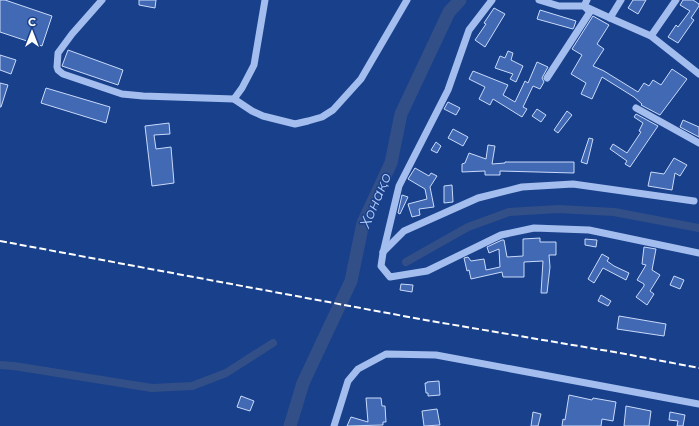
<svg xmlns="http://www.w3.org/2000/svg" width="699" height="426" viewBox="0 0 699 426" font-family="Montserrat,sans-serif">
<rect width="100%" height="100%" fill="#19408b"/>
<g fill="none" stroke-linecap="round" stroke-linejoin="round">
<g stroke="#334f87" stroke-width="8">
<path d="M406,262L468,227L509,212L558,209L614,212L699,228"/>
<path d="M0,365L14,366L152,388L192,386L226,373L273,343"/>
</g>
<path stroke="#334f87" stroke-width="13" d="M290,426L303,383L351,281L363,223L391,163L401,114L449,12L460,0"/>
</g>
<g fill="#4269b3" stroke="#c9dafa">
<path d="M0,0H5L52,16L42,46L0,32Z"/>
<path d="M139,0H156L155,8L139,5Z"/>
<path d="M633,0H646L638,14L628,8Z"/>
<path d="M683,0H693L699,4V6L691,18L694,20L678,43L668,37L676,25L678,27L690,11L680,5Z"/>
<path d="M494,8L505,14L485,47L475,40L486,24L484,23Z"/>
<path d="M540,10L576,21L574,27L573,29L537,19Z"/>
<path d="M593,16L609,25L597,44L604,49L593,66L604,71L638,92L644,83L649,86L653,80L661,85L672,69L687,79L660,115L641,105L642,104L634,97L602,77L592,99L581,94L586,83L571,74L582,55L572,49Z"/>
<path d="M68,50L123,70L118,85L62,66Z"/>
<path d="M508,51L513,53L511,60L523,66L516,82L510,79L513,74L495,68L500,56L505,58Z"/>
<path d="M0,55L16,60L11,74L0,70Z"/>
<path d="M537,62L548,67L543,76L542,78L544,82L540,89L533,86L523,107L527,109L522,117L493,99L490,105L479,99L485,87L469,79L473,71L508,85L503,95L515,102L525,81L528,83Z"/>
<path d="M0,83L8,85L1,107H0Z"/>
<path d="M46,88L110,107L106,123L41,103Z"/>
<path d="M448,102L460,108L456,115L444,109Z"/>
<path d="M537,109L546,115L541,122L532,116Z"/>
<path d="M567,111L572,115L558,133L554,130Z"/>
<path d="M636,114L658,126L630,167L625,164L627,161L610,149L613,144L627,153L641,132L639,131L643,123L634,117Z"/>
<path d="M683,120L699,127V137L680,127Z"/>
<path d="M169,123L170,134L154,135L156,149L171,147L174,183L152,186L145,126Z"/>
<path d="M453,129L468,137L463,146L448,138Z"/>
<path d="M589,138L593,139L587,164L581,162Z"/>
<path d="M436,142L441,146L437,153L431,150Z"/>
<path d="M488,145L495,146L492,164L505,163V162H574V173L500,171V175H485V171L462,172V164L465,163L469,153L486,159Z"/>
<path d="M674,158L687,165L680,176L675,173L672,190L648,186L651,172L664,174Z"/>
<path d="M415,168L429,176L431,173L437,176L430,187L434,207L419,209L420,215L412,217L408,204L427,199L425,189L408,179Z"/>
<path d="M452,185L453,202L444,203V186Z"/>
<path d="M402,195L408,197L400,214L398,213Z"/>
<path d="M540,238V242H556V255H549L550,267L547,293H541L543,261L524,262V277H503L502,272L471,279L469,270L467,271L464,258L468,257L471,261L484,259L486,270L500,267L499,249L489,253L487,247L502,240H504L507,257L523,256V239Z"/>
<path d="M585,239L597,240L596,247L585,245Z"/>
<path d="M644,247L656,249L652,270L660,275L650,291L654,294L647,305L636,297L644,286V284L637,280L646,265L642,264Z"/>
<path d="M602,254L609,258L607,261L614,266L629,273L626,280L603,268L594,283L588,279Z"/>
<path d="M674,276L684,280L680,289L670,285Z"/>
<path d="M401,284L413,285L412,292L400,290Z"/>
<path d="M601,295L611,301L608,306L598,301Z"/>
<path d="M619,316L666,324L664,336L617,329Z"/>
<path d="M439,381L440,395L428,396V393H426L425,383H427V382Z"/>
<path d="M569,395L592,400L593,398L616,402L613,421L602,419L601,426H562L563,419L565,420Z"/>
<path d="M241,396L254,401L250,411L237,407Z"/>
<path d="M366,398H381L382,406H385L386,422H383V425L347,426L351,417L368,422Z"/>
<path d="M626,406L651,411L649,426H624Z"/>
<path d="M437,409L440,425L424,426L422,411Z"/>
<path d="M533,412L541,414L538,426H531Z"/>
<path d="M670,412L685,415L683,426H677L678,421L669,420Z"/>
</g>
<g fill="none" stroke-linecap="round" stroke-linejoin="round">
<g stroke="#a3beee" stroke-width="7">
<path d="M102,0L72,34L58,53L57,67L58,70L63,74L122,94L143,96L234,99L252,111L263,116L295,124L308,121L322,117L333,110L361,79L407,0"/>
<path d="M492,0L469,30L448,90L399,186L383,253L381,266L390,277L427,271L501,235L534,228L589,230L699,253"/>
<path d="M539,0L559,6H584L587,0"/>
<path d="M621,0L610,18L651,36L699,74"/>
<path d="M586,7L610,18"/>
<path d="M651,36L676,0"/>
<path d="M547,78L590,12L584,6"/>
<path d="M234,99L242,88L254,65L265,0"/>
<path d="M636,108L699,143"/>
<path d="M383,252L404,231L478,198L522,187L573,184L694,201"/>
<path d="M334,426L348,381L358,369L386,354L436,355L699,404"/>
</g>
<path stroke="#fff" stroke-width="2" stroke-dasharray="7 3" stroke-linecap="butt" d="M0,241L425,320L620,353L699,368"/>
</g>
<g text-anchor="middle" dominant-baseline="central" stroke-width="3" stroke-linejoin="round" paint-order="stroke">
<g font-size="15" font-style="italic" fill="#afc8f5" stroke="#19408b">
<text transform="translate(375 200) rotate(-67)">Хонақо</text>
</g>
</g>
<g transform="translate(32 32)" stroke="#19408b" stroke-width="3" paint-order="stroke">
<path d="M0-3L7 15L0 10L-7 15Z" fill="#ffffff"/>
<text y="-6" font-size="11" font-weight="bold" text-anchor="middle" fill="#ffffff">С</text>
</g>
</svg>
